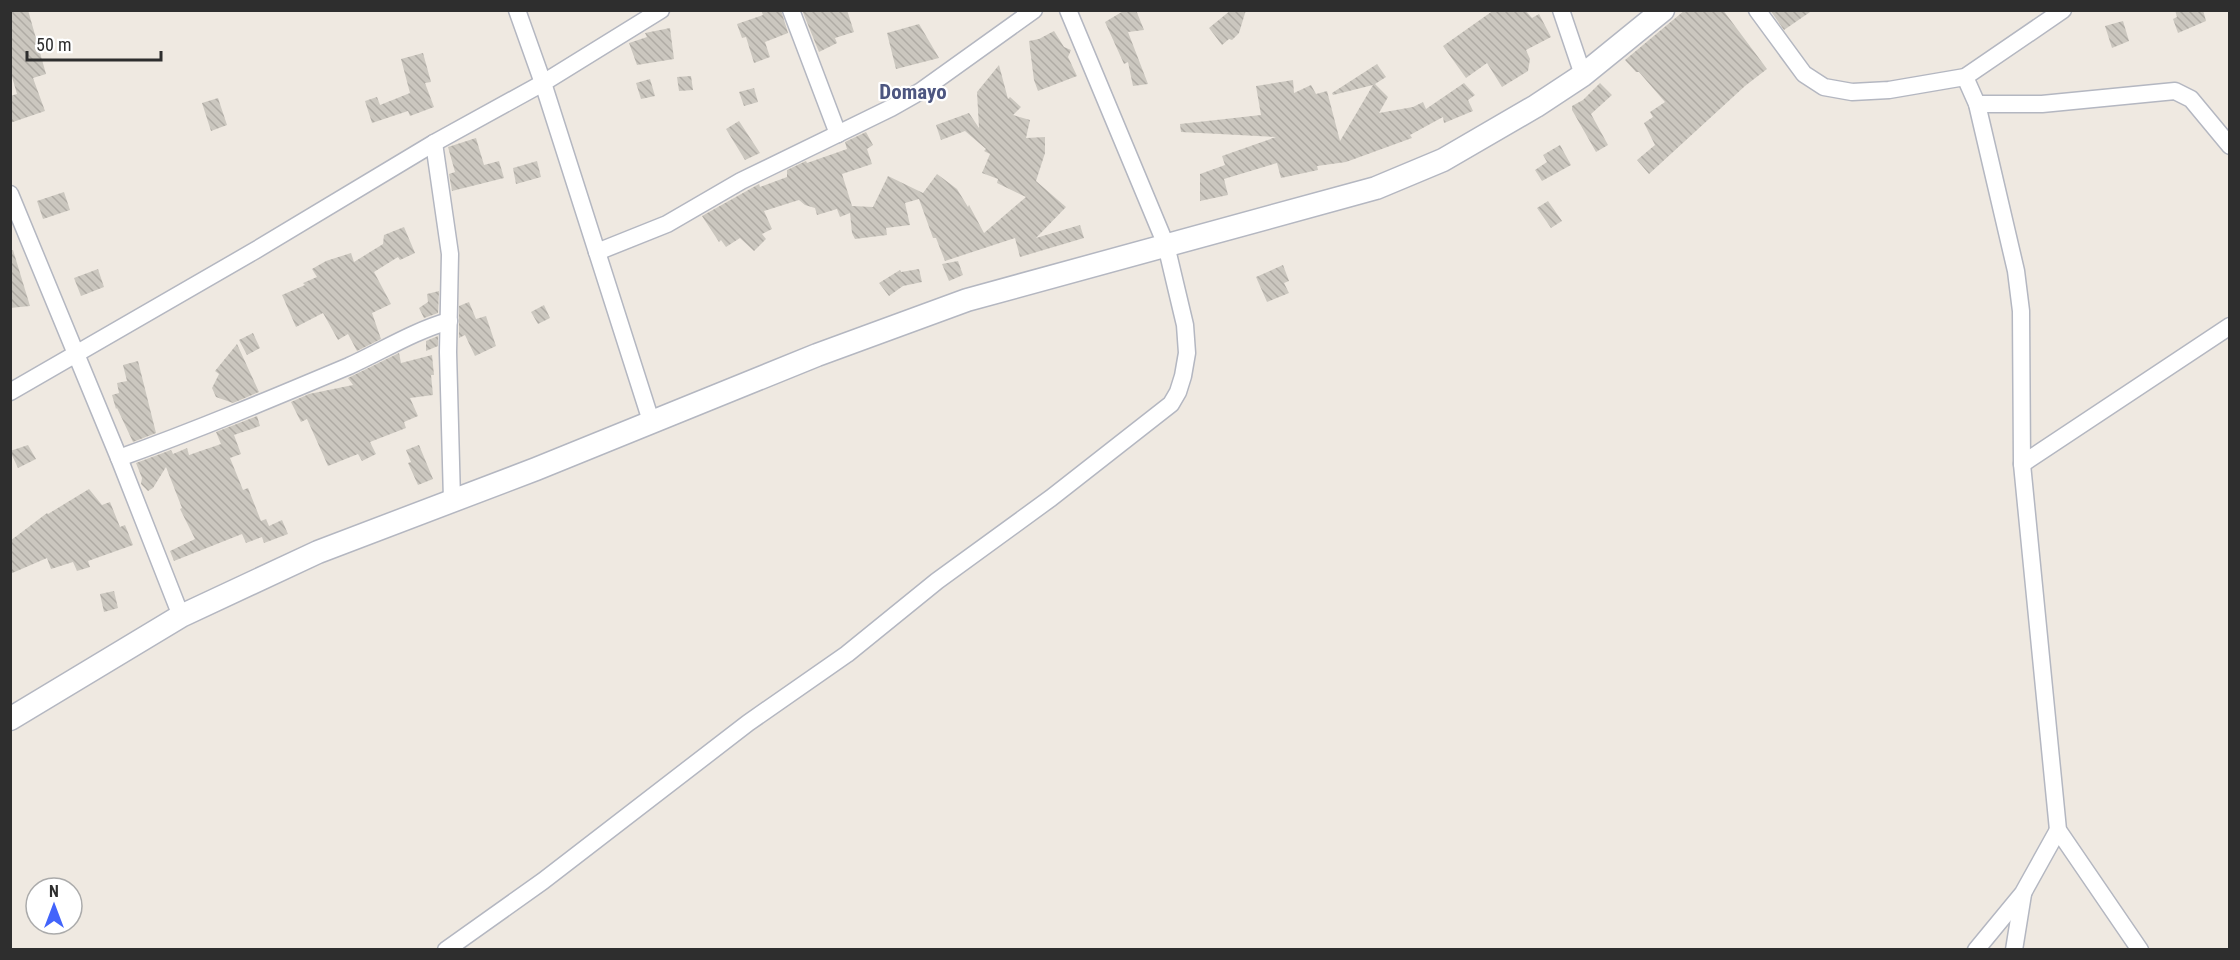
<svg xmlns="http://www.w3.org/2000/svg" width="2240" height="960" viewBox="0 0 2240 960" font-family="'Roboto Condensed',sans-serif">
<defs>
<pattern id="building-back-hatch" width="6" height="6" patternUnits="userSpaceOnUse" patternTransform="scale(1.5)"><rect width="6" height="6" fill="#cbc7bf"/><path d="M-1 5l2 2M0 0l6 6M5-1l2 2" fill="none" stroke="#afaba4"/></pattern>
</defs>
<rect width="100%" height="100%" fill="#efe9e1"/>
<g fill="url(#building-back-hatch)">
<path d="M10,10H28L46,74L33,78L45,111L10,123V96L17,94L10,70Z"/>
<path d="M761,10H781L788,33L765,42L770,57L754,63L746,37L742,38L737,24L763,15Z"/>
<path d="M802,10H847L854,32L835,38L837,43L819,52Z"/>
<path d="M1125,10H1136L1144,30L1128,32L1148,84L1133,86L1128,62L1124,64L1105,22Z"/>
<path d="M1231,10H1246L1239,33L1232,40L1229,39L1222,45L1209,28Z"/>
<path d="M1494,10H1525L1532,18L1539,14L1551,37L1526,50L1530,59L1528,71L1502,87L1487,63L1466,78L1443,46Z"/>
<path d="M1685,10H1723L1767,69L1745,86L1649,174L1637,160L1655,145L1644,123L1653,117L1650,112L1665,102L1639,72H1636L1625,60Z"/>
<path d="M1770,10H1813L1784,30Z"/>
<path d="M2175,10H2203L2206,21L2178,33L2173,19L2177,17Z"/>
<path d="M2123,21L2129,41L2112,48L2105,26Z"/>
<path d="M919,24L939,58L896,69L887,33Z"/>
<path d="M670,28L674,59L637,65L629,43L647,37L645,33Z"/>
<path d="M1054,31L1064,47L1071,50L1068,57L1077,76L1038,91L1034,80L1029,41L1039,39Z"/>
<path d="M423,53L431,82L425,83L434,107L410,116L408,111L372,123L365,101L377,97L380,105L410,93L401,59Z"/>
<path d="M1377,64L1386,77L1375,84L1388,97L1379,113L1413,107L1423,102L1426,109L1464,83L1475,95L1468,100L1473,111L1444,123L1443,117L1410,135L1412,138L1346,162L1317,166L1318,170L1281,178L1277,163L1224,179L1228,195L1200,201V174L1225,165L1222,156L1276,137L1181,132L1180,124L1261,115L1256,86L1293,80L1294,93L1311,85L1316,94L1327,91L1340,141L1373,85L1333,95L1332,93Z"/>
<path d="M999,65L1008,99L1010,97L1021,107L1013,115L1030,120L1026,138L1045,137V153L1036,181L1066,207L1036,238L1080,225L1084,238L1020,257L1015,238L945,261L936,238H933L919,199L905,203L910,225L886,228L887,235L855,239L852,233L850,213L840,217L837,209L817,215L815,208L805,205L799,200L764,211L772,229L762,234L766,239L754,251L740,238L726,247L721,240L719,242L702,216L759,184L760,187L787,177V170L806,161L807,163L847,149L845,142L866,132L873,145L867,149L872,164L842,174L852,206L873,207L888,176L923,193L937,174L957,189L968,207L969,205L984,233L1026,197L997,183L998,179L982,173L990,154L984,151L986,149L965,131L941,140L936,125L969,113L979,128L977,92Z"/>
<path d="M691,76L693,90L679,91L677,77Z"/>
<path d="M650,79L655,96L641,99L636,83Z"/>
<path d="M1600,83L1612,95L1591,114L1608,145L1596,152L1572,110V106L1583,100Z"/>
<path d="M754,88L758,102L744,106L739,92Z"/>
<path d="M218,98L227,125L211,131L202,103Z"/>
<path d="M739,121L760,153L745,160L726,129Z"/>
<path d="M476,138L484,165L499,161L504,178L452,191L449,174L455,172L448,147Z"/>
<path d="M1560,145L1571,165L1542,181L1535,170L1547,162L1543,155Z"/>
<path d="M537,161L541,177L516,184L513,168Z"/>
<path d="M64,192L70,210L43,219L37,201Z"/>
<path d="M1548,201L1562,221L1551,228L1537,208Z"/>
<path d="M404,227L415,253L400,260L398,257L374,272L391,304L372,313L381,339L357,351L348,334L338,340L323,313L296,327L282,295L305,285L303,283L317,277L312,269L326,261L351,253L354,262L383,244L384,235Z"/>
<path d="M10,250H13L30,306L10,308Z"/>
<path d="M958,261L963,275L949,281L942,264Z"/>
<path d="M1283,265L1289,281L1284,283L1289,293L1267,302L1256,277Z"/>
<path d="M98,269L104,287L81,296L74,278Z"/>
<path d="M919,269L922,282L903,286L889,296L879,283L900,270L901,272Z"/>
<path d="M439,291L438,313L424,318L419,308L428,302L427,294Z"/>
<path d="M469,302L476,319L486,316L496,346L475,356L465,335L459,338V306Z"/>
<path d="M544,305L550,318L538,324L531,312Z"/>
<path d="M253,333L260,348L247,355L239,340Z"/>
<path d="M438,336V346L426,351V341Z"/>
<path d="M237,344L259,392L233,403L216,397L212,388L219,374L215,371Z"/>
<path d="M399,353L401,363L432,355L434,375H431L433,395L410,398L418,416L404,422L406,428L370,442L376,454L362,461L358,454L328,466L307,419L301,422L291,402L309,394L353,385L348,378Z"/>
<path d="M138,361L156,433L133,442L117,408L116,409L112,395L119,393L117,383L127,381L123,365Z"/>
<path d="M257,416L260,426L234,435L241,454L230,458L243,490L248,488L261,521L266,519L269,526L282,520L288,534L264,543L262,537L246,543L242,534L174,561L170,551L195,539L180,509L182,508L166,467L153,488L148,491L141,484L142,478L136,463L171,450L173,454L187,448L189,455L221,444L216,432Z"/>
<path d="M28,445L36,459L18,468L10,451Z"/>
<path d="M419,445L433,479L418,485L408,463L411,462L406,450Z"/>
<path d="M89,489L102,505L110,502L120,527L125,525L133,545L88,561L90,567L77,571L73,562L51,569L47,558L10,574V541L47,513L48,514Z"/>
<path d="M114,591L118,608L104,612L100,594Z"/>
</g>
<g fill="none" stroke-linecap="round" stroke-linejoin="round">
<defs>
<g id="minor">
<path d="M517,10L543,83L651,421"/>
<path d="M791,10L838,134"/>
<path d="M1561,10L1583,75"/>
<path d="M1757,10L1804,74L1824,87L1852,92L1889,90L1965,77L2063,10"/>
<path d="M1965,77L1977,104L2016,271L2021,311L2022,464L2058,830L2140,950"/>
<path d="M1977,104H2042L2175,91L2191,99L2230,146"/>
<path d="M434,143L450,254L448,352L452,500"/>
<path d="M10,194L119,458L181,616"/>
<path d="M597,252L667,224L741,181L891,108L921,91L1034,10"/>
<path d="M10,392L256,250L434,143L543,83L661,10"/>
<path d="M119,458C197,430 273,398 349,366C382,351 414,331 449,321"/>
<path d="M2022,464L2230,326"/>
<path d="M446,950L543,881L748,723L847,654L937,581L1051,498L1171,404L1178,392L1183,376L1187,353L1185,325L1166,245L1068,10"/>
<path d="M1976,950L2023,893L2058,830"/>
<path d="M2014,950L2023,894"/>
</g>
<path id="secondary" d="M10,719L181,616L318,552L536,469L817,355L967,300L1376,188L1443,160L1536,106L1583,75L1663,10"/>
</defs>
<use href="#minor" stroke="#b4b7c1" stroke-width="19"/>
<use href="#secondary" stroke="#b4b7c1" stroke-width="25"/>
<use href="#minor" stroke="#fff" stroke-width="16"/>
<use href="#secondary" stroke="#fff" stroke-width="22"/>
</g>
<g text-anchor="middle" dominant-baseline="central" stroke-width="4.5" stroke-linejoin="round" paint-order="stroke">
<g font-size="21" font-weight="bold" fill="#4d5680" stroke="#fff">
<text x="913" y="92">Domayo</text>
</g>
</g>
<rect width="2240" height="960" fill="none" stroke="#2e2e2e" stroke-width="24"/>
<g transform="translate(54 906)"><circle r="28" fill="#ffffff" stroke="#ababab" stroke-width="1.5"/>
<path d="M0-4.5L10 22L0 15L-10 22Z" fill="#4264fb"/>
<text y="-9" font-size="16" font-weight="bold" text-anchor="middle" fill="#2e2e2e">N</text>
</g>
<path d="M27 51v9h134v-9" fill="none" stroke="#2e2e2e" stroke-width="3"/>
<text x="36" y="51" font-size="18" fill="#2e2e2e" stroke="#ffffff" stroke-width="4.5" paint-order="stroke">50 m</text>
</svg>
